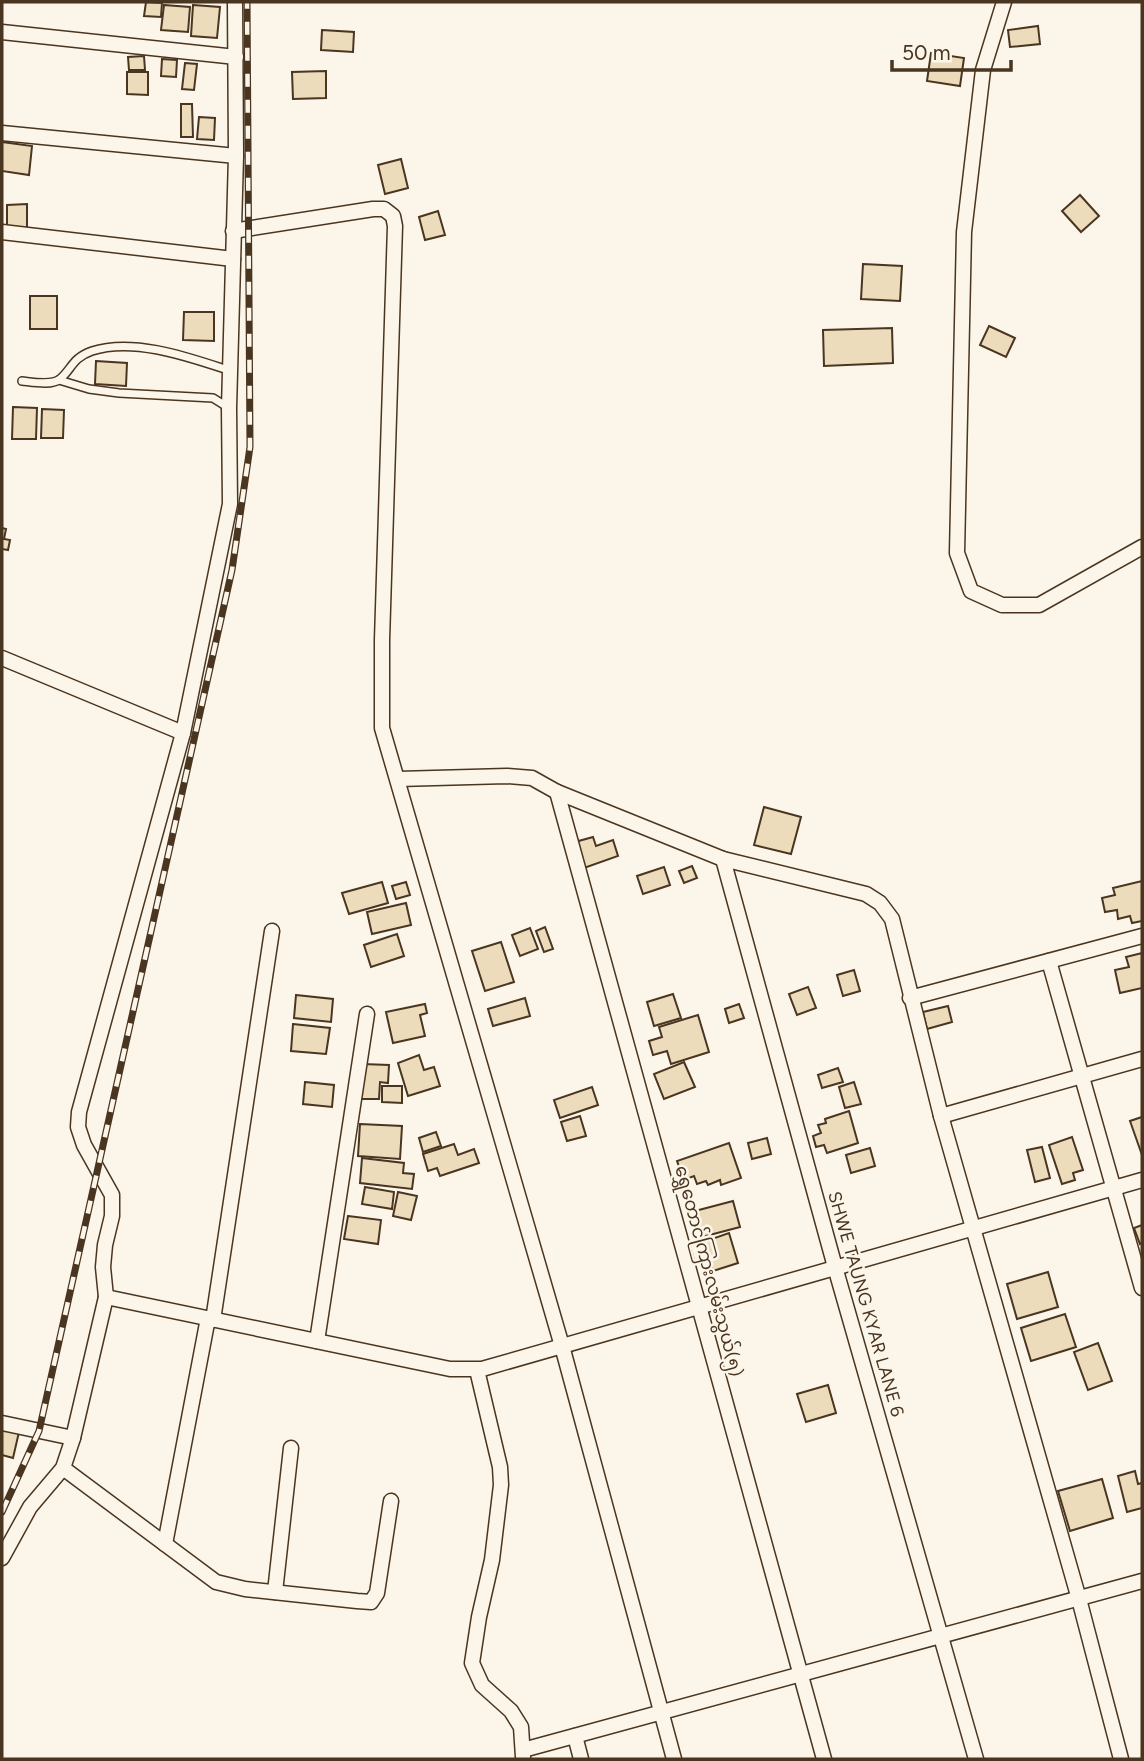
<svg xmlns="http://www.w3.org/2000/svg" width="1144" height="1761" viewBox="0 0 1144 1761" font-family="Figtree,'Noto Sans Myanmar',sans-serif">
<rect width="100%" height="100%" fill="#fbf6e9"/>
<g fill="#ecdcbc" stroke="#4a3520" stroke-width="2">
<path d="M146,2L162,3L161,17L144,16Z"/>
<path d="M164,5L190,7L188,32L161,30Z"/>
<path d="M193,5L220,7L217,38L191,36Z"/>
<path d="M1038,26L1040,44L1010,47L1008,30Z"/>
<path d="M322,30L354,32L353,52L321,50Z"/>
<path d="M931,53L964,58L960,86L927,81Z"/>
<path d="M144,56L145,70H129L128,57Z"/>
<path d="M162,59L177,60L176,77L161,76Z"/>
<path d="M185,63L197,64L194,90L182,89Z"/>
<path d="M326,71V98L293,99L292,72Z"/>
<path d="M127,72H148V95L127,94Z"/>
<path d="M181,104H192L193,137H181Z"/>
<path d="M199,117L215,118L214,140L197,139Z"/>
<path d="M2,142L32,146L29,175L2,171Z"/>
<path d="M401,159L408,188L385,194L378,165Z"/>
<path d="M1080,195L1099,216L1081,232L1062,211Z"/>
<path d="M27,204V228H7V205Z"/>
<path d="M438,211L445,235L425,240L419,217Z"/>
<path d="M863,264L902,266L900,301L861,299Z"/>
<rect x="30" y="296" width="27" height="33"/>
<path d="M184,312H214V341L183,340Z"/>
<path d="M989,326L1015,338L1006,357L980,345Z"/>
<path d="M892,328L893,363L824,366L823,330Z"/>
<path d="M96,361L127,363L126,386L95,384Z"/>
<path d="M13,407L37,408L36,439H12Z"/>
<path d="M42,409L64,410L63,438H41Z"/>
<path d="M2,528L6,529L4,539L10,540L8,550L2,549Z"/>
<path d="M764,807L801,817L791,854L754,845Z"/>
<path d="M593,837L596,846L613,840L618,856L584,868L575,842Z"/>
<path d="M692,866L697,878L684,883L679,871Z"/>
<path d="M664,867L670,885L643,894L637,876Z"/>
<path d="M1142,881V921L1132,923L1130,916L1118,919L1117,910L1105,912L1102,898L1115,895L1113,888Z"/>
<path d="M382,882L388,903L349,914L342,893Z"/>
<path d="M406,882L410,895L396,899L392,886Z"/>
<path d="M406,903L411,925L372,934L367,912Z"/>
<path d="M545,927L553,949L544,952L536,931Z"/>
<path d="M530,928L538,949L520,956L512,935Z"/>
<path d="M397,934L404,956L371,967L364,945Z"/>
<path d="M501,942L514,982L485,991L472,951Z"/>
<path d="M1142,953V988L1120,993L1115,970L1129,967L1126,957Z"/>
<path d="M854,970L860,991L843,996L837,975Z"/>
<path d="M808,987L816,1008L797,1015L789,994Z"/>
<path d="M673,994L681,1018L654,1026L647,1002Z"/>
<path d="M296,995L333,999L331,1022L294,1018Z"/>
<path d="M525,998L530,1016L493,1026L488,1009Z"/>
<path d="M425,1004L427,1013L420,1015L425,1036L393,1043L386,1012Z"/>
<path d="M739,1004L744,1018L729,1023L725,1009Z"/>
<path d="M948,1006L952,1022L927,1029L923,1012Z"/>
<path d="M698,1015L709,1052L671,1064L667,1051L653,1055L649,1041L662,1037L659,1027Z"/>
<path d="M293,1024L330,1028L326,1054L291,1051Z"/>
<path d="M419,1055L424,1070L434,1067L440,1086L408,1096L398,1063Z"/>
<path d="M684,1062L695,1087L664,1099L654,1074Z"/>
<path d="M362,1064L389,1065L388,1083L380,1082L379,1099H361Z"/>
<path d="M838,1068L843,1082L822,1088L818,1075Z"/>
<path d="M305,1082L334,1085L332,1107L303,1104Z"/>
<path d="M854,1082L861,1104L845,1108L839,1087Z"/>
<path d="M382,1086H402V1103L382,1102Z"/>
<path d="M592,1087L598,1105L560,1118L554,1100Z"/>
<path d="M849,1111L858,1143L827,1153L824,1145L816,1147L813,1136L821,1133L818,1125L826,1123L825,1119Z"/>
<path d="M580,1116L586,1136L567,1141L561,1122Z"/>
<path d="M1142,1117V1155L1130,1121Z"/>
<path d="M360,1124L402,1126L400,1159L358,1156Z"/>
<path d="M436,1132L441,1146L423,1152L419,1138Z"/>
<path d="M1072,1137L1083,1170L1073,1173L1075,1180L1062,1184L1049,1145Z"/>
<path d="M767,1138L771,1154L752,1159L748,1143Z"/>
<path d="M729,1143L741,1178L721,1185L720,1180L708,1185L706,1181L697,1184L694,1176L684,1180L677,1161Z"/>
<path d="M454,1144L458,1155L474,1149L479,1163L440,1176L437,1168L428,1171L423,1154Z"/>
<path d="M1042,1147L1050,1178L1035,1182L1027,1150Z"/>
<path d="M870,1148L875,1166L851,1173L846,1155Z"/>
<path d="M362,1158L404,1163L403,1173L414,1174L412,1189L360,1183Z"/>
<path d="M365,1187L394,1192L392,1209L362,1204Z"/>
<path d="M398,1192L417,1196L411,1220L393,1216Z"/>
<path d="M733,1201L740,1227L702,1237L695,1211Z"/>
<path d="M348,1216L381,1220L378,1244L344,1239Z"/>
<path d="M1142,1225V1243L1140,1244L1134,1228Z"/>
<path d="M729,1233L738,1263L713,1271L703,1242Z"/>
<path d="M1048,1272L1058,1307L1017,1319L1007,1284Z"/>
<path d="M1065,1314L1076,1347L1031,1361L1021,1328Z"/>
<path d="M1098,1343L1112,1381L1088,1390L1074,1352Z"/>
<path d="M828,1385L836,1413L806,1422L797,1394Z"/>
<path d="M2,1428L19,1432L13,1458L2,1455Z"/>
<path d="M1135,1471L1138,1484L1142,1483V1508L1127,1512L1118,1476Z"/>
<path d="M1102,1479L1113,1518L1070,1531L1058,1491Z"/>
</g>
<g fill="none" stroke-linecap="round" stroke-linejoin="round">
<defs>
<g id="service">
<path d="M59,380L89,389L119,393L213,398L229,408"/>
<path d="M22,381C32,382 52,386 60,379C72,369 72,358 92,351C134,337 191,358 231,371"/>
</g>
<g id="minor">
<path d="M1004,2L983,70L964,232L957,553L971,591L1002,605H1039L1142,547"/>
<path d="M2,32L236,57"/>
<path d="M2,133L236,156"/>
<path d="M233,231L373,209H384L393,216L395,226L382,640V728L562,1346L674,1759"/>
<path d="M2,232L233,259"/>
<path d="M2,658L183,733"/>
<path d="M398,779L507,776L532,778L557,792L723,859L866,894L880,903L892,919L941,1116L1079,1599L1121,1759"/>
<path d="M557,792L824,1759"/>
<path d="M723,859L835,1267L976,1759"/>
<path d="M1049,961L1142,1288"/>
<path d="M910,998L1142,936"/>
<path d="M941,1116L1142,1059"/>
<path d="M106,1297L450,1369H482L1142,1180"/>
<path d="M213,1320L272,931"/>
<path d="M317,1341L367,1014"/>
<path d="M477,1370L500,1467L501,1485L492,1560L479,1617L472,1663L482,1685L511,1711L521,1727L523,1757"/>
<path d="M2,1423L73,1438"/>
<path d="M63,1468L216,1582L245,1589L357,1601L371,1602L377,1593L391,1501"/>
<path d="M165,1544L208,1318"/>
<path d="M2,1558L30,1507L63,1468L73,1438L106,1297L103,1267L105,1245L112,1216V1195L84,1145L78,1127L79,1112L183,733L230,504L229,408L236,156L235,2"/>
<path d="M275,1592L291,1448"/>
<path d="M575,1736L581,1759"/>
<path d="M523,1750L1142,1581"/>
</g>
</defs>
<use href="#service" stroke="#4a3520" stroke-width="10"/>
<use href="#minor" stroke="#4a3520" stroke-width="17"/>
<use href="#service" stroke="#fbf6e9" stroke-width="7"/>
<use href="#minor" stroke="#fbf6e9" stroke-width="14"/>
<defs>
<path id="rail" d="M2,1512L39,1431L232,570L250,447L247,2"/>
</defs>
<use href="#rail" stroke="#4a3520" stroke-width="7"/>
<use href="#rail" stroke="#fbf6e9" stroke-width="4.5" stroke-dasharray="13" stroke-linecap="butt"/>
</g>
<g text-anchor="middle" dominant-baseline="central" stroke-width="5" stroke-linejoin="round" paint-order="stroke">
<g font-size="18" fill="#4a3520" stroke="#fbf6e9">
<text transform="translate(709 1271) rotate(75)">ရွှေတောင်ကြားလမ်းသွယ်(၅)</text>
<text transform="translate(866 1304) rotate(74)">SHWE TAUNG KYAR LANE 6</text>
</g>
</g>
<rect width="1144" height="1761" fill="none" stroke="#4a3520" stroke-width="7"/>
<path d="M892 60v10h119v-10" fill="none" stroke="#4a3520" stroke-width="3.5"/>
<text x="902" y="60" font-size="21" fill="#4a3520" stroke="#fbf6e9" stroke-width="5" paint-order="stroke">50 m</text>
</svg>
